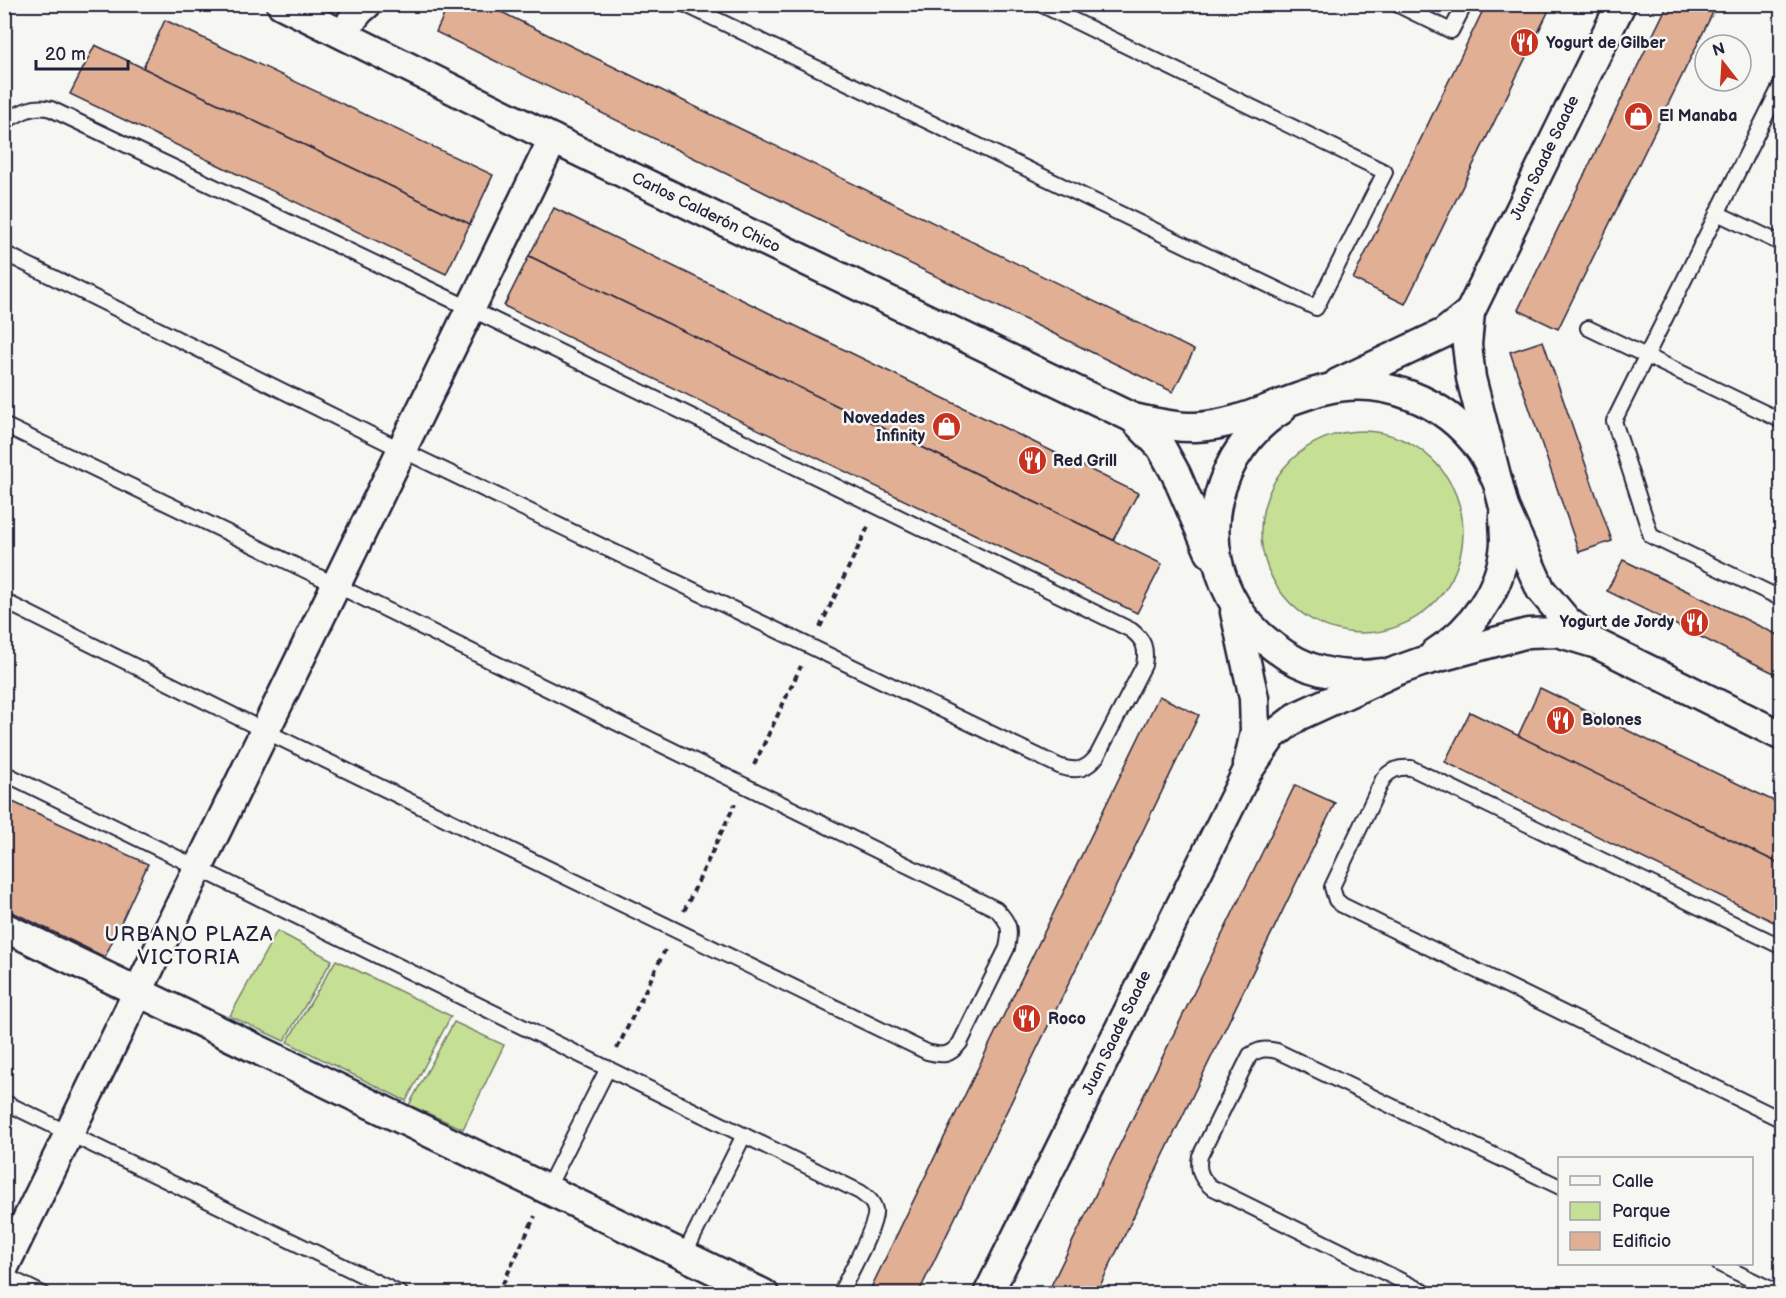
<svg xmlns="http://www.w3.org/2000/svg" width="1786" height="1298" viewBox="0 0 1786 1298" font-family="'Balsamiq Sans',sans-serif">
<rect width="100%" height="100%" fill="#f6f6f2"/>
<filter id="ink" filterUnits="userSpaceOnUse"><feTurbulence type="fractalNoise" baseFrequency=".0167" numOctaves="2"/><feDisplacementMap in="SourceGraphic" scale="12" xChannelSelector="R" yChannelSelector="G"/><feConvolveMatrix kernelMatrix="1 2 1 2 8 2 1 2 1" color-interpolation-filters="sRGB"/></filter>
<g filter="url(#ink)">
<g fill="#c5df95" stroke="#748068" stroke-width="1.5">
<circle cx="1362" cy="532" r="101"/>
<path d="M277,931L332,960L284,1041L230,1016Z"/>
<path d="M336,960L451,1016L406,1101L287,1042Z"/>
<path d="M454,1022L504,1045L463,1129L409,1105Z"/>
</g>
<g fill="#e1af94" stroke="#22223b" stroke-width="1.5">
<path d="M449,4H485L1194,350L1173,392L436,32Z"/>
<path d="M1486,4H1552L1405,304L1353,279Z"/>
<path d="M1668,4H1717L1558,329L1518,310Z"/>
<path d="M165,20L493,175L470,224L143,68Z"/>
<path d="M95,45L470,224L446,274L70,94Z"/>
<path d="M554,208L1138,493L1113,540L529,256Z"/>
<path d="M529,256L1162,564L1137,613L504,306Z"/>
<path d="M1543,341L1612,541L1579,552L1510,352Z"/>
<path d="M1623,560L1782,637V677L1607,591Z"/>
<path d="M1540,688L1782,805V865L1518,736Z"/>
<path d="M1159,696L1199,715L918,1294H868Z"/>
<path d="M1470,712L1782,865V926L1445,762Z"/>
<path d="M1295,785L1335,803L1096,1294H1047Z"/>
<path d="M4,798L148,864L105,957L4,908Z"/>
</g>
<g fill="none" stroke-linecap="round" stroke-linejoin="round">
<defs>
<g id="service">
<path d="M684,4L1316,308L1385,172L1040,4"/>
<path d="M1396,4L1451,31L1465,4"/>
<path d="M1782,83L1614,421L1651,536L1782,599"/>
<path d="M4,122C20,113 33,104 51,109L471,309L1131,630C1144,640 1147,648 1144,665L1097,756C1087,769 1078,772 1061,767L402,450L4,253"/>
<path d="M1717,213L1782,244"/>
<path d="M1588,328L1782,421"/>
<path d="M4,425L336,585L996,909C1010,923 1011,929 1007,948L960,1043C950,1056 943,1056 927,1052L265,731L4,601"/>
<path d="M4,773L860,1192C867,1197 873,1201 875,1210C878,1224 847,1278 840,1294"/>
<path d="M1782,947L1411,768C1399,767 1391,769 1383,779L1332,887L1336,900L1342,905L1782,1120"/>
<path d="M4,1102L401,1294"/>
<path d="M547,1189L608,1068"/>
<path d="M684,1255L744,1135"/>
<path d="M1719,1264L1781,1294"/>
<path d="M4,1275L43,1294"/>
<path d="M1428,1294L1211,1187C1201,1179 1197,1170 1200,1156L1250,1055C1260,1049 1266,1048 1277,1051L1560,1187"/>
</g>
<g id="minor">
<path d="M281,4L553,139L1133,418C1153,422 1175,428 1196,427C1240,425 1281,401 1323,390C1382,375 1445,400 1480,449C1487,458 1492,471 1497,481"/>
<path d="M345,35C351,21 355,13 367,4"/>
<path d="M1338,383L1444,333L1470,312"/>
<path d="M1281,410C1261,422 1246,439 1234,459C1197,525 1214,602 1274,647C1287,657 1305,667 1322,671C1342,676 1362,676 1382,673"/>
<path d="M1133,418L1161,447L1176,474L1210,553"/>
<path d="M1235,612L1254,698L1255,732L1248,764"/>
<path d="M1588,637L1567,621L1541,590L1504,507L1471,378L1467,345L1470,312L1621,4"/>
<path d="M1435,653C1472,630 1502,589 1505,543C1505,534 1504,524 1504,515"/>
<path d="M4,927L764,1294"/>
<path d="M4,1267L553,139"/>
<path d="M988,1294L1247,772L1272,736L1298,716L1396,671L1421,662L1528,633L1557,632L1597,644L1782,736"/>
</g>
</defs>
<use href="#service" stroke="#22223b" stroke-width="18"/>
<use href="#minor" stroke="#22223b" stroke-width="33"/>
<g stroke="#22223b" stroke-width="4" stroke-dasharray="6 4.5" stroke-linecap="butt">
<path d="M820,627L869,525"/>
<path d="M754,765L801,666"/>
<path d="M684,911L735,804"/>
<path d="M617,1049L665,950"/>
<path d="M498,1294L535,1216"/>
</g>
<use href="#service" stroke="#f6f6f2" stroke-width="14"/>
<use href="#minor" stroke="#f6f6f2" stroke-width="28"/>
</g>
</g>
<defs>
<symbol id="restaurant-disc" viewBox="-11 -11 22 22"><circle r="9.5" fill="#c8321e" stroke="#f6f6f2"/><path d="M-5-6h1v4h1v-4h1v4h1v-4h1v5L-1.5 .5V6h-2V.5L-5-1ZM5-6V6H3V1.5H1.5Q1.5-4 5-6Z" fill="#fff"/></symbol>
<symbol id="shop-disc" viewBox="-11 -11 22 22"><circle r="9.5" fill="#c8321e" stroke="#f6f6f2"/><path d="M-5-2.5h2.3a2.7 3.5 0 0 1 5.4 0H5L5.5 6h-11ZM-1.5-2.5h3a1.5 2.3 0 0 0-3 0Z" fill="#fff"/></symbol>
</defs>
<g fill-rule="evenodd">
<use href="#restaurant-disc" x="1508" y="26" width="33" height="33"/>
<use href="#shop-disc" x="1622" y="100" width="33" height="33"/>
<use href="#shop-disc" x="930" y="410" width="33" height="33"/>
<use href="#restaurant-disc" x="1016" y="444" width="33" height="33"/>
<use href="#restaurant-disc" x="1678" y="606" width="33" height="33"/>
<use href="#restaurant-disc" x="1544" y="704" width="33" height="33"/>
<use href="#restaurant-disc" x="1010" y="1002" width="33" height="33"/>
</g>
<g text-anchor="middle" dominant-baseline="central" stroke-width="5" stroke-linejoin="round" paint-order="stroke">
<g font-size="16" font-weight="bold" fill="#22223b" stroke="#f6f6f2" text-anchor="start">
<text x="1546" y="43">Yogurt de Gilber</text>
<text x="1659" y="116">El Manaba</text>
<text x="925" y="418" text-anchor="end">Novedades<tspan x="925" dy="18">Infinity</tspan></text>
<text x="1053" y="461">Red Grill</text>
<text x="1674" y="622" text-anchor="end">Yogurt de Jordy</text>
<text x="1582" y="720">Bolones</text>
<text x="1048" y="1019">Roco</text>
</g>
<g font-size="16" fill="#22223b" stroke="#f6f6f2">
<text transform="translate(1545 158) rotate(-64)">Juan Saade Saade</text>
<text transform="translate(706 213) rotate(26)">Carlos Calderón Chico</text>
<text transform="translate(1117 1033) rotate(-64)">Juan Saade Saade</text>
</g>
<g font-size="20" letter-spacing="1.5" fill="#22223b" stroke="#f6f6f2">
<text x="189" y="935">URBANO PLAZA<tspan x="189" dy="23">VICTORIA</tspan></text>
</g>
</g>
<rect width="1786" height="1298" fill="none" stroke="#f6f6f2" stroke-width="24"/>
<rect x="12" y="12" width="1762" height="1274" fill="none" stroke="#22223b" stroke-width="2" filter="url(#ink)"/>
<rect x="1558" y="1157" width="195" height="108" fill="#f6f6f2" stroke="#a1a1a9" stroke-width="1.5"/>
<rect x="1570" y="1176" width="30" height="9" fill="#f6f6f2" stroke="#a1a1a9" stroke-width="1.5"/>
<text x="1612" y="1187" font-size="18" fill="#22223b">Calle</text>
<rect x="1570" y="1202" width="30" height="18" fill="#c5df95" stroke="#a1a1a9" stroke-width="1.5"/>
<text x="1612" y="1217" font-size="18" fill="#22223b">Parque</text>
<rect x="1570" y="1232" width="30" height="18" fill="#e1af94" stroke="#a1a1a9" stroke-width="1.5"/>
<text x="1612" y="1247" font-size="18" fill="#22223b">Edificio</text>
<g transform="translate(1723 63) rotate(343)"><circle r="28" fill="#f6f6f2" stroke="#a1a1a9" stroke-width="1.5"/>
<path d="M0-4.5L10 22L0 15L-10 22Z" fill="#c8321e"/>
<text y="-9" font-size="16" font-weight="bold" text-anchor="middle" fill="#22223b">N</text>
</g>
<path d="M36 60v9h92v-9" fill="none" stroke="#22223b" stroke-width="3"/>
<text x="45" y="60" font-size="18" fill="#22223b" stroke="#f6f6f2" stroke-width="4.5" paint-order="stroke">20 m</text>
</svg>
